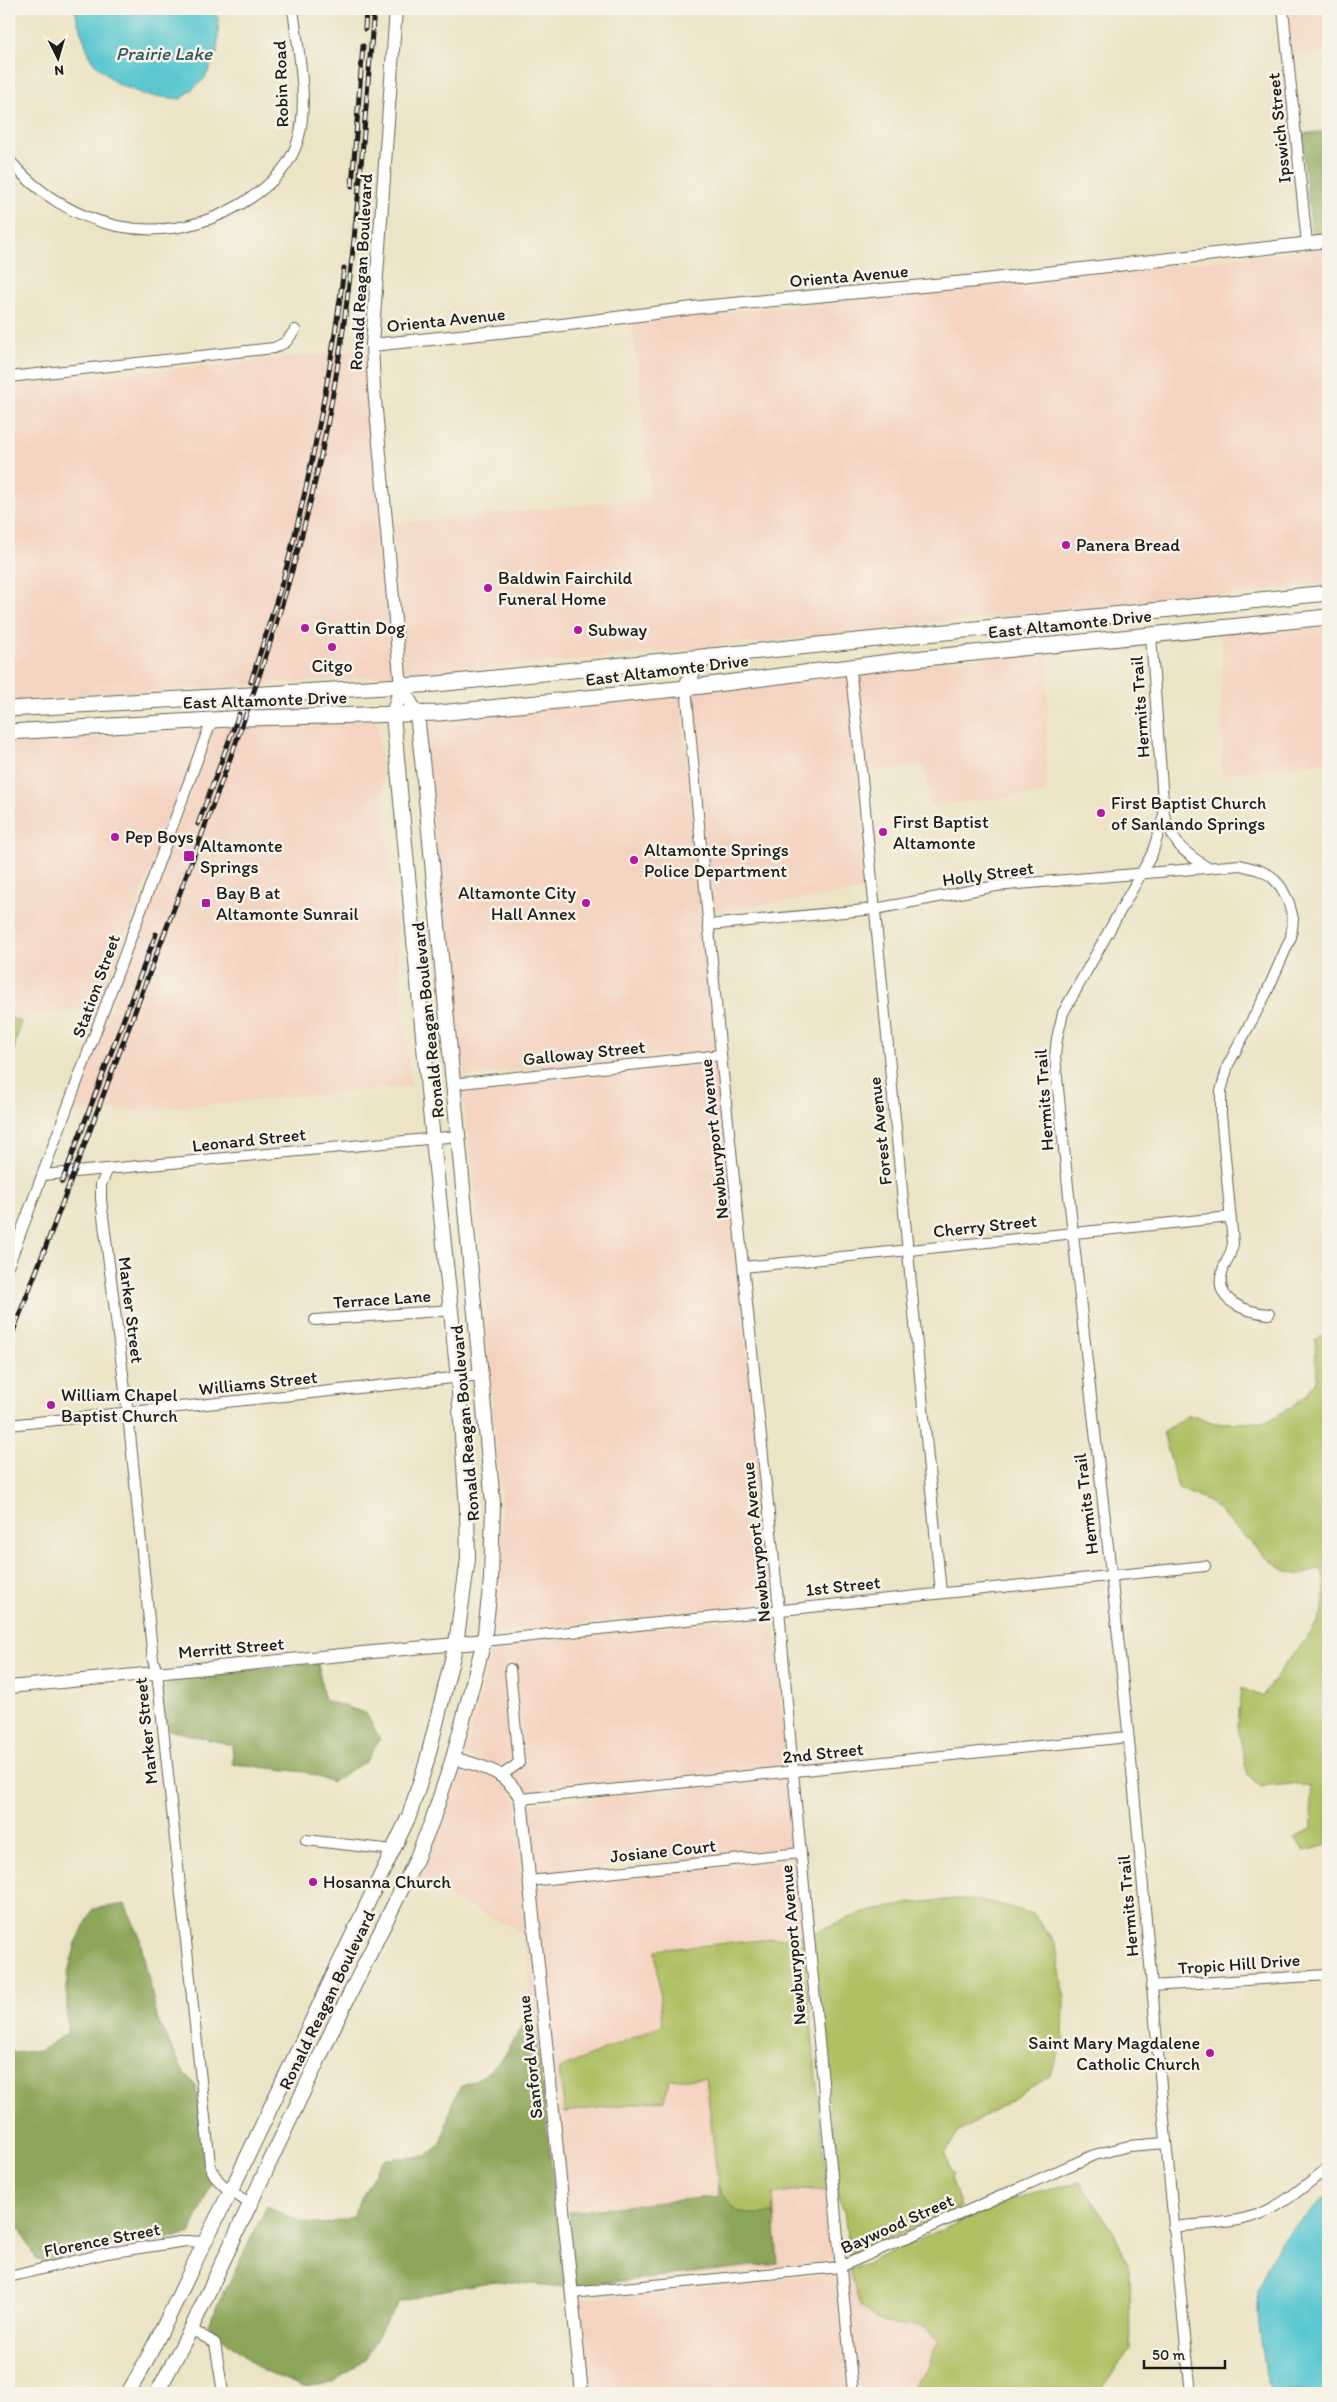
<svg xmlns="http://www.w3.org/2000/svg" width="1337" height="2402" viewBox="0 0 1337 2402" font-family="Itim,sans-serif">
<rect width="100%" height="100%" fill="#f7f3e8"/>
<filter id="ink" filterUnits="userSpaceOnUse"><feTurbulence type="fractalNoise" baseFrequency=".02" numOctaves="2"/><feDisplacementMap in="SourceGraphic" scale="10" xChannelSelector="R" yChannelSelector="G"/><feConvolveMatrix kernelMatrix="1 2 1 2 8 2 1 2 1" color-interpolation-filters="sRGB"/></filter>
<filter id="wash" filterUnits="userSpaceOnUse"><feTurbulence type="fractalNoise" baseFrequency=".0096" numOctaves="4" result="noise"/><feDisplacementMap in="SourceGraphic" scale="20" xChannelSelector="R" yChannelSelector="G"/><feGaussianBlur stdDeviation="1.12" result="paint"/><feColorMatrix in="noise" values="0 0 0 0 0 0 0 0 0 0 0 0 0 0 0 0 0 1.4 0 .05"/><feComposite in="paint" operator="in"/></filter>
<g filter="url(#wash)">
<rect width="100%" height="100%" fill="#ece4c5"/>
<g fill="#f4d3c0">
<path d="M1288,9H1328V52L1293,56Z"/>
<path d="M1328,247V583L1125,606L927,623L856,633L489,668L405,674L392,524L651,498L632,323L702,314L976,288Z"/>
<path d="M367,350L394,675L9,701V384Z"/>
<path d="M1328,624V762L1221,774L1222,634Z"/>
<path d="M1049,651L1046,793L930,806L924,765L867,772L858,670Z"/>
<path d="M847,671L867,890L712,912L691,687Z"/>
<path d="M680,688L701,913L699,914L715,1049L461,1077L422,715Z"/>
<path d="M376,718L411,1086L135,1111H73L214,729Z"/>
<path d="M202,730L99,1007L22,1016L21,1022L9,1018V743Z"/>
<path d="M716,1062L773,1603L494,1633L501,1551V1485L489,1371L476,1198L462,1090Z"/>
<path d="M774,1616L786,1767L524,1793L512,1775L522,1768L525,1762L514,1662L504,1663L513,1759L499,1767L465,1755L492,1646Z"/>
<path d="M461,1767L498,1780L509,1789L516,1801L558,2213L555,2210L532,2010L531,2011L524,1933L416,1882Z"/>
<path d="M788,1779L794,1848L534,1874L527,1805Z"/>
<path d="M795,1860L803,1936L663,2025L559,2069L669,2080L706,2078L719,2196L569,2212L535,1887Z"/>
<path d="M803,2189L827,2191L834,2262L579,2286L778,2263L773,2194Z"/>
<path d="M850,2270L860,2307L884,2323L924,2327L939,2341L929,2365L915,2382L911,2393H859L846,2271Z"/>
<path d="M835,2274L848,2393H587L578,2299Z"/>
</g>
<g fill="#afc063" stroke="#666e40">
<path d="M9,1018L21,1022L9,1067Z"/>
<path d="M1328,1331V1845L1304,1851L1295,1838L1312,1829L1310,1787L1292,1784L1261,1787L1247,1774L1238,1726L1241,1688L1264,1697C1266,1689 1273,1681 1278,1674C1305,1636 1334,1622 1322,1569L1301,1575L1287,1572L1264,1556L1211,1503L1178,1488L1163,1432L1187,1416H1196L1214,1423L1266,1422L1290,1408L1307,1395L1317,1378L1315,1340Z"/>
<path d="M956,1899L991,1902L1033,1914L1056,1944L1064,1999L1063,2042L1050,2076L959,2132L945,2154L954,2176L951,2178L961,2207L849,2256L844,2210L839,2200L813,1933L859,1914L911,1903Z"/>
<path d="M803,1936L827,2191L803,2189L773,2194L774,2213L746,2216L732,2208L718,2184L706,2078L669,2080L665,2100L565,2112L559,2069L662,2025L656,1950Z"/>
<path d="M1080,2182L1114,2232L1129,2269L1130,2349L1098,2393H911L915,2382L929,2365L939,2341L924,2327L884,2323L860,2307L850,2270L1013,2199Z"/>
</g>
<g fill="#8ba659" stroke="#54613a">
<path d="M1328,131V235L1312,237L1301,134Z"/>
<path d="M318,1663L324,1700L366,1713L380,1739L366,1761L332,1782L304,1772L233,1764L232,1745L169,1730C166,1716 158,1689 169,1678Z"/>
<path d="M125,1904L139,1935L158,2021L186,2076L196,2086L205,2164L212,2183L189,2235L106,2246L45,2262L35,2258L21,2230L9,2227V2053L40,2051L67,2033V1976L76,1943L93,1909Z"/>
<path d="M533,2009L565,2287L495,2281L445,2290L399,2302L381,2330L367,2357L333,2383L304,2387L261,2370L208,2325L267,2206C303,2224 312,2230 352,2217L373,2176L384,2159L427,2156L442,2141L452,2103L461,2086L484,2075L503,2058Z"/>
<path d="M718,2184C737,2216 738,2216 774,2213L778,2263L576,2286L569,2212L719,2196Z"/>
</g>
<g fill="#5ac7d0" stroke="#3b7276">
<path d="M75,9H212L219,20L217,53L205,78L181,99L145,95L116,83L91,60L78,23Z"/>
<path d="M1328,2194V2393H1272L1267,2381L1259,2326L1257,2291L1278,2244Z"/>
</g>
</g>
<g filter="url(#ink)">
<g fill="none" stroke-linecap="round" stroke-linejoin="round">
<defs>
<g id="minor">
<path d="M1283,9L1307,244"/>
<path d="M9,160C68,229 160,252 241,204C261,192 281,177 292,155C313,116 298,51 293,9"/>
<path d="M9,377L274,348L286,342L295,330"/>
<path d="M1151,635L1164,815L1152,854L1063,1013L1057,1038L1055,1056C1076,1285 1106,1513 1129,1741C1151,1958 1167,2176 1191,2393"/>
<path d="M850,667L859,747L941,1593"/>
<path d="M686,688L721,1055L779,1609L793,1772L853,2393"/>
<path d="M1164,815C1176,847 1180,849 1208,868"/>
<path d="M708,925L875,909L996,886L1240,865L1259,870L1271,876L1281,887L1289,903L1293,919L1291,937L1266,994L1228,1065L1221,1091V1114L1233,1243C1231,1257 1225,1261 1222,1273C1214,1302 1247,1312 1269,1314"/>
<path d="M452,1084L721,1055"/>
<path d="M107,1171L101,1185V1200L128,1414L153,1660L157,1672L210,2164C215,2185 234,2193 251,2204"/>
<path d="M43,1175L459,1136"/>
<path d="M9,1264L212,720"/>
<path d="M744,1267L1230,1217"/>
<path d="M315,1320L452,1310"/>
<path d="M9,1425L481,1375"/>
<path d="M484,1641L1205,1566"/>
<path d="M502,1775L519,1763L510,1669"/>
<path d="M521,1799L1128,1737"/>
<path d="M306,1840L393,1850"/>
<path d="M529,1881L800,1853"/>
<path d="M1151,1986L1328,1975"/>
<path d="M1173,2227C1200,2224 1231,2224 1257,2215C1283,2206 1306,2184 1328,2168"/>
<path d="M9,2277L107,2253L186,2241L203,2242"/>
<path d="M571,2293L840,2267L1094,2155L1129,2146L1165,2143"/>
<path d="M191,2329L215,2343L223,2393"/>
</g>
<g id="tertiary">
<path d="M396,9L372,345L374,388L401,687"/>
<path d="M372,345L546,327L701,307L976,281L1328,241"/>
<path d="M9,1687L456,1644"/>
<path d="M453,1758C484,1767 505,1770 521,1799L582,2393"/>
</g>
<g id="secondary">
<path d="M456,1644L484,1641"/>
<path d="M128,2393C167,2328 194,2258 231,2191L409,1816L426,1764L456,1644L468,1559L467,1509L458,1378L430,1111L393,715L401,687"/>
<path d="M157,2393L191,2329L337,2020L415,1862L432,1821L453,1758L484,1641L491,1579L493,1503L424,778L417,714L401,687"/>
</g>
<g id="primary">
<path d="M686,688L694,668L709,656"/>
<path d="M9,709L436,684L1328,593"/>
<path d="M9,732L246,718L439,713L686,688L905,660L1328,617"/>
</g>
</defs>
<use href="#minor" stroke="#656257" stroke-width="12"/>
<use href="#tertiary" stroke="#656257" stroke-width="14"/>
<use href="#secondary" stroke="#656257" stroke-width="16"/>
<use href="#primary" stroke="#656257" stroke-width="17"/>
<use href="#minor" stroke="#fff" stroke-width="10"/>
<use href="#tertiary" stroke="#fff" stroke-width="12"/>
<use href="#secondary" stroke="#fff" stroke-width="14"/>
<use href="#primary" stroke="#fff" stroke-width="15"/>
<defs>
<g id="rail">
<path d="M365,29L366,9"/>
<path d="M352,186L363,46"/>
<path d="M251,682C263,642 277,602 288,562C313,465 332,367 344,268"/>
<path d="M198,824L239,714"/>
<path d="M62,1182L156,934"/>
<path d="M9,1342C63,1203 115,1063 168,924C224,776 282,629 317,473C352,321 361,164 374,9"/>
</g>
</defs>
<use href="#rail" stroke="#1c1c1c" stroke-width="5"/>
<use href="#rail" stroke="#f7f3e8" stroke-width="3" stroke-dasharray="9" stroke-linecap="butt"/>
</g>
</g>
<g fill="#b5179e" stroke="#f7f3e8" stroke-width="2">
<circle cx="1066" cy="545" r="5"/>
<circle cx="488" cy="588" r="5"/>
<circle cx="305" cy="628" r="5"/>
<circle cx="578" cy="630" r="5"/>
<circle cx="332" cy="647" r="5"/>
<circle cx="1101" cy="813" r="5"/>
<circle cx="883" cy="832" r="5"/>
<circle cx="115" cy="837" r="5"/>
<rect x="183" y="850" width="12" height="12" rx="2.5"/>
<circle cx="634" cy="860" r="5"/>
<rect x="201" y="898" width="10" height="10" rx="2.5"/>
<circle cx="586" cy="903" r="5"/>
<circle cx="51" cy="1405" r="5"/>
<circle cx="313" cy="1882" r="5"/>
<circle cx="1210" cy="2053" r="5"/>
</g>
<g text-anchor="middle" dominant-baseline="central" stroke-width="5" stroke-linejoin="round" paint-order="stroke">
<g font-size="18" fill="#1c1c1c" stroke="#f7f3e8">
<text transform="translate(281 84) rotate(-92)">Robin Road</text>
<text transform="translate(1279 128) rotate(-96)">Ipswich Street</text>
<text transform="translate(361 272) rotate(-87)">Ronald Reagan Boulevard</text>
<text transform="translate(849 276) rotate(-5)">Orienta Avenue</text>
<text transform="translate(446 320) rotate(-6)">Orienta Avenue</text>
<text transform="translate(1070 624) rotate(-6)">East Altamonte Drive</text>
<text transform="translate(667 670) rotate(-7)">East Altamonte Drive</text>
<text transform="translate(265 700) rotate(-2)">East Altamonte Drive</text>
<text transform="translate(1140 707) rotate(-94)">Hermits Trail</text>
<text transform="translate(988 874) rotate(-8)">Holly Street</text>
<text transform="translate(96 986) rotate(-70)">Station Street</text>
<text transform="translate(428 1020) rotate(-96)">Ronald Reagan Boulevard</text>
<text transform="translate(584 1053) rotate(-6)">Galloway Street</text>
<text transform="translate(1044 1100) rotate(-94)">Hermits Trail</text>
<text transform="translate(880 1131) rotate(-96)">Forest Avenue</text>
<text transform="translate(714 1139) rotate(-96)">Newburyport Avenue</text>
<text transform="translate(249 1140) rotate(-6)">Leonard Street</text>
<text transform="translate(985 1226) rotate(-6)">Cherry Street</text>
<text transform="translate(382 1299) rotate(-4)">Terrace Lane</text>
<text transform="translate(131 1310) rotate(83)">Marker Street</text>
<text transform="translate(258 1383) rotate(-6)">Williams Street</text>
<text transform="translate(465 1423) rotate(-95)">Ronald Reagan Boulevard</text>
<text transform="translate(1086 1504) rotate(-97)">Hermits Trail</text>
<text transform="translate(756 1542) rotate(-96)">Newburyport Avenue</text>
<text transform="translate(843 1586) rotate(-6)">1st Street</text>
<text transform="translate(231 1648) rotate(-5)">Merritt Street</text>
<text transform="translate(146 1731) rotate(-96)">Marker Street</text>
<text transform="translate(823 1753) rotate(-6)">2nd Street</text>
<text transform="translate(663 1851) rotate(-6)">Josiane Court</text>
<text transform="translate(1128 1906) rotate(-95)">Hermits Trail</text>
<text transform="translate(793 1945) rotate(-95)">Newburyport Avenue</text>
<text transform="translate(1239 1964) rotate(-4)">Tropic Hill Drive</text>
<text transform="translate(327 2000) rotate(-64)">Ronald Reagan Boulevard</text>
<text transform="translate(530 2057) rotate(-96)">Sanford Avenue</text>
<text transform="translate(897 2224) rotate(-24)">Baywood Street</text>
<text transform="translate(102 2240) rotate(-11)">Florence Street</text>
</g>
<g font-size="18" fill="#1c1c1c" stroke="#f7f3e8" text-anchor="start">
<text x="1076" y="545">Panera Bread</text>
<text x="498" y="578">Baldwin Fairchild<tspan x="498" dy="21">Funeral Home</tspan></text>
<text x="315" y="628">Grattin Dog</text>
<text x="588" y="630">Subway</text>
<text x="332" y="666" text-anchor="middle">Citgo</text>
<text x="1111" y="803">First Baptist Church<tspan x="1111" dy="21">of Sanlando Springs</tspan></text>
<text x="893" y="822">First Baptist<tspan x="893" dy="21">Altamonte</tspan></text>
<text x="125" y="837">Pep Boys</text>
<text x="200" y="846">Altamonte<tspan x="200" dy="21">Springs</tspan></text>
<text x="644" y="850">Altamonte Springs<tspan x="644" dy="21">Police Department</tspan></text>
<text x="216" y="893">Bay B at<tspan x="216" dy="21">Altamonte Sunrail</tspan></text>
<text x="576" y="893" text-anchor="end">Altamonte City<tspan x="576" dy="21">Hall Annex</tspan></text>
<text x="61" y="1395">William Chapel<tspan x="61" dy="21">Baptist Church</tspan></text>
<text x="323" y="1882">Hosanna Church</text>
<text x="1200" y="2043" text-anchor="end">Saint Mary Magdalene<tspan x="1200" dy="21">Catholic Church</tspan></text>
</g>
<g font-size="19" font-style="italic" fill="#32585b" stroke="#f7f3e8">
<text x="164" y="53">Prairie Lake</text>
</g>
</g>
<rect width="1337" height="2402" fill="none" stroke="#f7f3e8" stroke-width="30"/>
<g transform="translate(58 58) rotate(175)" stroke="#f7f3e8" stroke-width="4" paint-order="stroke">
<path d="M0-4L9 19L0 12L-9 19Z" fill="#1c1c1c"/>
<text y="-8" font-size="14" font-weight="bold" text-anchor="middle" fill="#1c1c1c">N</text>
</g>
<path d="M1144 2360v8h81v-8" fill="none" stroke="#1c1c1c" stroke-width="2.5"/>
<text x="1152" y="2360" font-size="15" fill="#1c1c1c" stroke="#f7f3e8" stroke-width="4" paint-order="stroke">50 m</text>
</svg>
